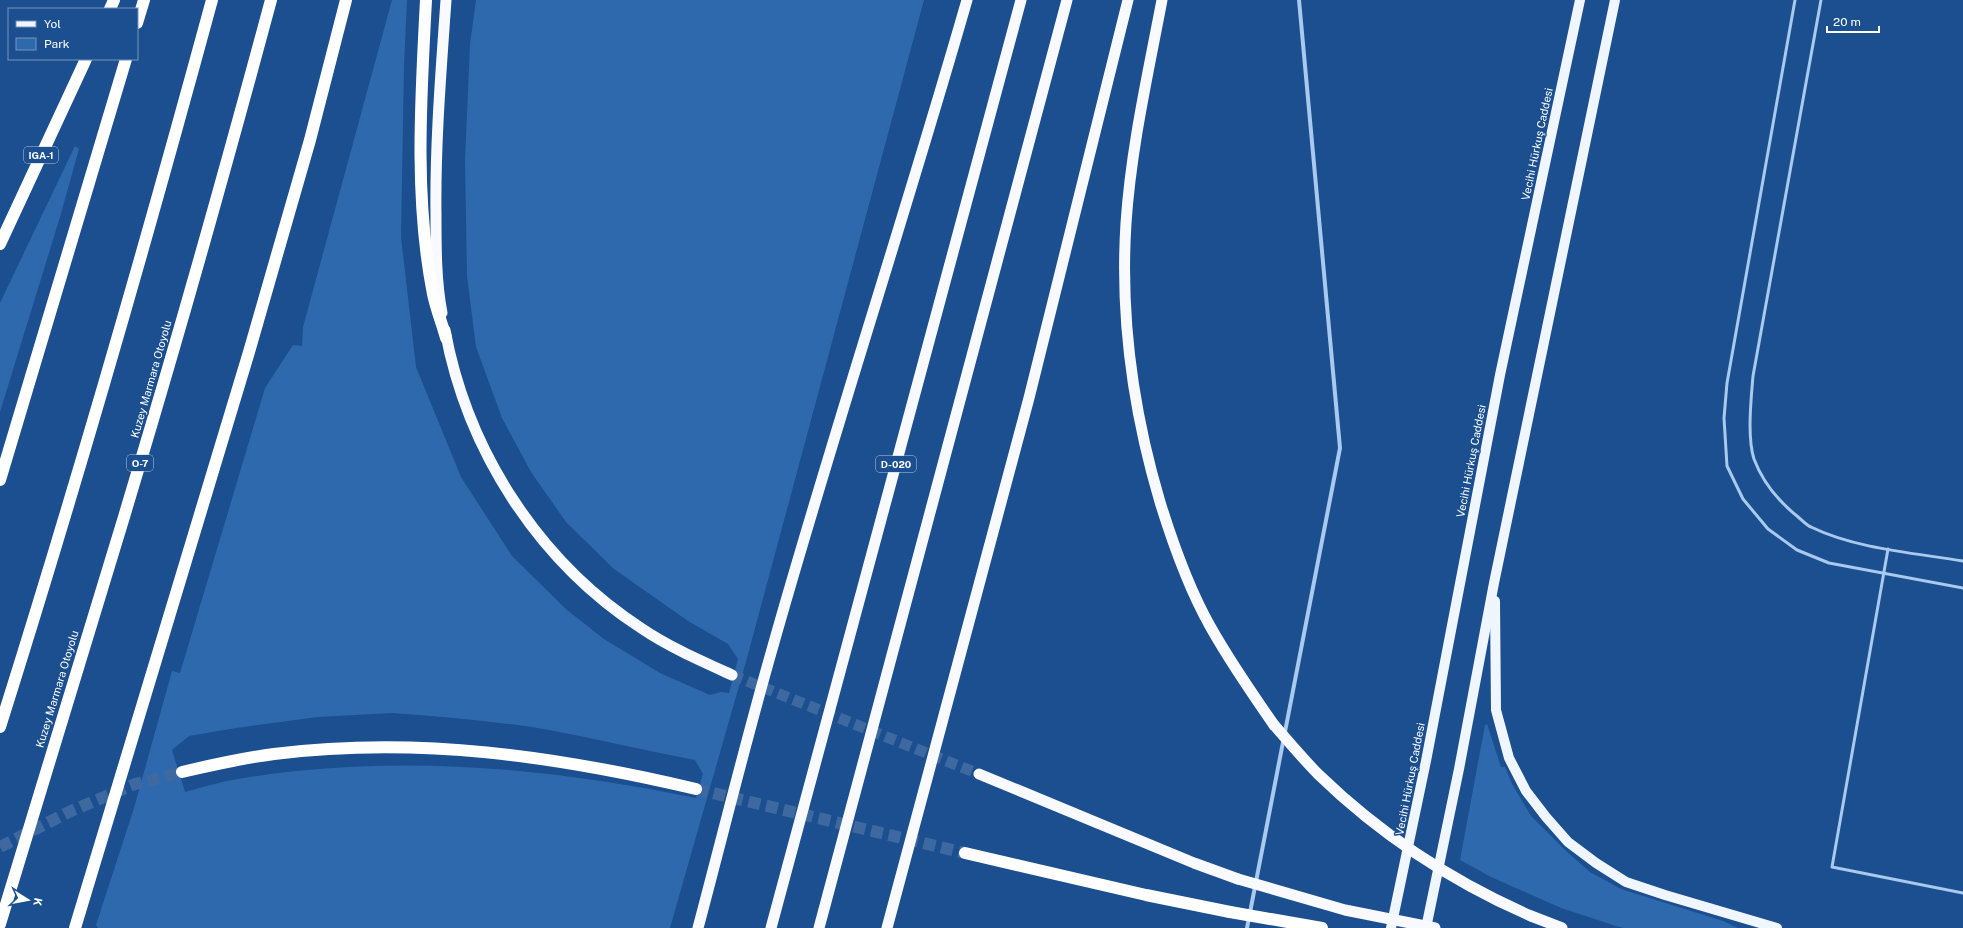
<svg xmlns="http://www.w3.org/2000/svg" width="1963" height="928" viewBox="0 0 1963 928" font-family="'Public Sans',sans-serif">
<rect width="100%" height="100%" fill="#1b4f8f"/>
<g fill="#2e69ad" fill-rule="evenodd">
<path d="M392,0H407L404,65L401,237L416,367L461,477L512,556L567,610L604,639L660,673L710,695L721,692L729,693L738,659L728,644L688,621L614,569L566,522L531,472L502,418L476,347L467,276L465,161L470,44L476,0H924L747,658L670,928H98L96,925L134,808L172,671L180,673L265,388L293,345L302,346L303,327ZM392,713C444,717 497,721 549,730C598,739 646,751 695,760L703,774L696,798C546,767 390,753 238,779C220,782 203,787 185,792L172,750L189,736L236,728L318,717Z"/>
<path d="M75,146L79,149L60,217L0,412V303Z"/>
<path d="M1487,724L1501,767H1505L1512,784L1531,816L1566,851L1590,872L1621,889L1723,921L1738,928H1624L1616,926L1561,908L1491,877L1460,860L1485,725Z"/>
</g>
<g fill="none" stroke-linecap="round" stroke-linejoin="round">
<path stroke="#3d69a0" stroke-width="11" stroke-dasharray="11 5.5" stroke-linecap="butt" d="M732,675L979,774"/>
<g stroke="#3d69a0" stroke-width="12" stroke-dasharray="12 6" stroke-linecap="butt">
<path d="M696,789L965,853"/>
<path d="M0,847L71,811L135,784L182,772"/>
</g>
<g stroke="#a9c9ee" stroke-width="3">
<path d="M1795,0L1727,383L1724,418L1727,466L1743,499L1768,529L1797,550L1829,563L1963,588"/>
<path d="M1821,0L1753,376C1751,400 1747,437 1754,459C1763,483 1777,500 1797,516C1802,520 1806,525 1811,527C1856,549 1915,553 1963,561"/>
<path d="M1888,549L1832,867L1963,893"/>
</g>
<path stroke="#a9c9ee" stroke-width="4" d="M1247,928L1340,448L1299,0"/>
<g stroke="#f0f6ff" stroke-width="10">
<path d="M1495,601L1496,710L1509,758L1526,791L1546,817L1568,842L1596,863L1626,882L1665,895L1777,928"/>
<path d="M1391,928L1426,761L1500,375L1580,0"/>
<path d="M1426,928L1459,769L1494,583L1615,0"/>
</g>
<g stroke="#f8faff" stroke-width="11">
<path d="M1162,0C1148,74 1131,148 1126,223C1120,318 1133,411 1160,502C1173,544 1188,587 1210,626C1229,660 1251,692 1274,725"/>
<path d="M442,313C436,282 436,248 436,216C435,144 441,72 446,0"/>
<path d="M445,330C467,450 538,561 641,628C669,647 701,661 732,675"/>
<path d="M979,774L1194,863L1238,879"/>
<path d="M1531,916L1562,928"/>
<path d="M698,928C723,834 746,740 773,646C834,430 905,216 967,0"/>
<path d="M771,928L1021,0"/>
<path d="M819,928L1067,0"/>
<path d="M887,928L1029,398L1128,0"/>
</g>
<g stroke="#fff" stroke-width="12">
<path d="M426,0C421,96 414,199 433,294C436,309 442,323 446,338"/>
<path d="M110,9L114,0"/>
<path d="M137,23L144,0"/>
<path d="M0,244L86,59"/>
<path d="M0,480L126,59"/>
<path d="M0,727C76,486 146,243 212,0"/>
<path d="M182,772C212,765 243,758 274,754C418,736 556,756 696,789"/>
<path d="M965,853L1146,895L1230,912"/>
<path d="M0,924C44,775 91,628 135,480C183,320 228,160 271,0"/>
<path d="M75,928L249,352L310,140L346,0"/>
</g>
<g stroke="#f8faff" stroke-width="11">
<path d="M1274,725C1289,742 1303,759 1319,775C1380,834 1453,882 1531,916"/>
<path d="M1238,879L1345,910L1435,928"/>
</g>
<path stroke="#fff" stroke-width="12" d="M1230,912L1322,928"/>
</g>
<g text-anchor="middle" dominant-baseline="central" stroke-width="3" stroke-linejoin="round" paint-order="stroke">
<g fill="#1b4f8f" stroke="#bbcadd" stroke-width="1">
<rect x="24" y="147" width="34" height="16" rx="3"/>
<rect x="127" y="455" width="26" height="16" rx="3"/>
<rect x="876" y="456" width="40" height="16" rx="3"/>
</g>
<g font-size="10" font-weight="bold" fill="#fff">
<text x="41" y="155">IGA-1</text>
<text x="140" y="463">O-7</text>
<text x="896" y="464">D-020</text>
</g>
<g font-size="11" fill="#fff" stroke="#1b4f8f">
<text transform="translate(1537 144) rotate(-78)">Vecihi Hürkuş Caddesi</text>
<text transform="translate(151 379) rotate(-74)">Kuzey Marmara Otoyolu</text>
<text transform="translate(1471 461) rotate(-79)">Vecihi Hürkuş Caddesi</text>
<text transform="translate(57 689) rotate(-73)">Kuzey Marmara Otoyolu</text>
<text transform="translate(1410 779) rotate(-79)">Vecihi Hürkuş Caddesi</text>
</g>
</g>
<rect x="8" y="8" width="130" height="52" fill="#1b4f8f" stroke="#7695bc"/>
<rect x="16" y="21" width="20" height="6" fill="#f0f6ff" stroke="#7695bc"/>
<text x="44" y="28" font-size="12" fill="#ffffff">Yol</text>
<rect x="16" y="38" width="20" height="12" fill="#2e69ad" stroke="#7695bc"/>
<text x="44" y="48" font-size="12" fill="#ffffff">Park</text>
<g transform="translate(28 900) rotate(101)" stroke="#1b4f8f" stroke-width="3" paint-order="stroke">
<path d="M0-3L7 15L0 10L-7 15Z" fill="#ffffff"/>
<text y="-6" font-size="11" font-weight="bold" text-anchor="middle" fill="#ffffff">K</text>
</g>
<path d="M1827 26v6h52v-6" fill="none" stroke="#ffffff" stroke-width="2"/>
<text x="1833" y="26" font-size="12" fill="#ffffff" stroke="#1b4f8f" stroke-width="3" paint-order="stroke">20 m</text>
</svg>
